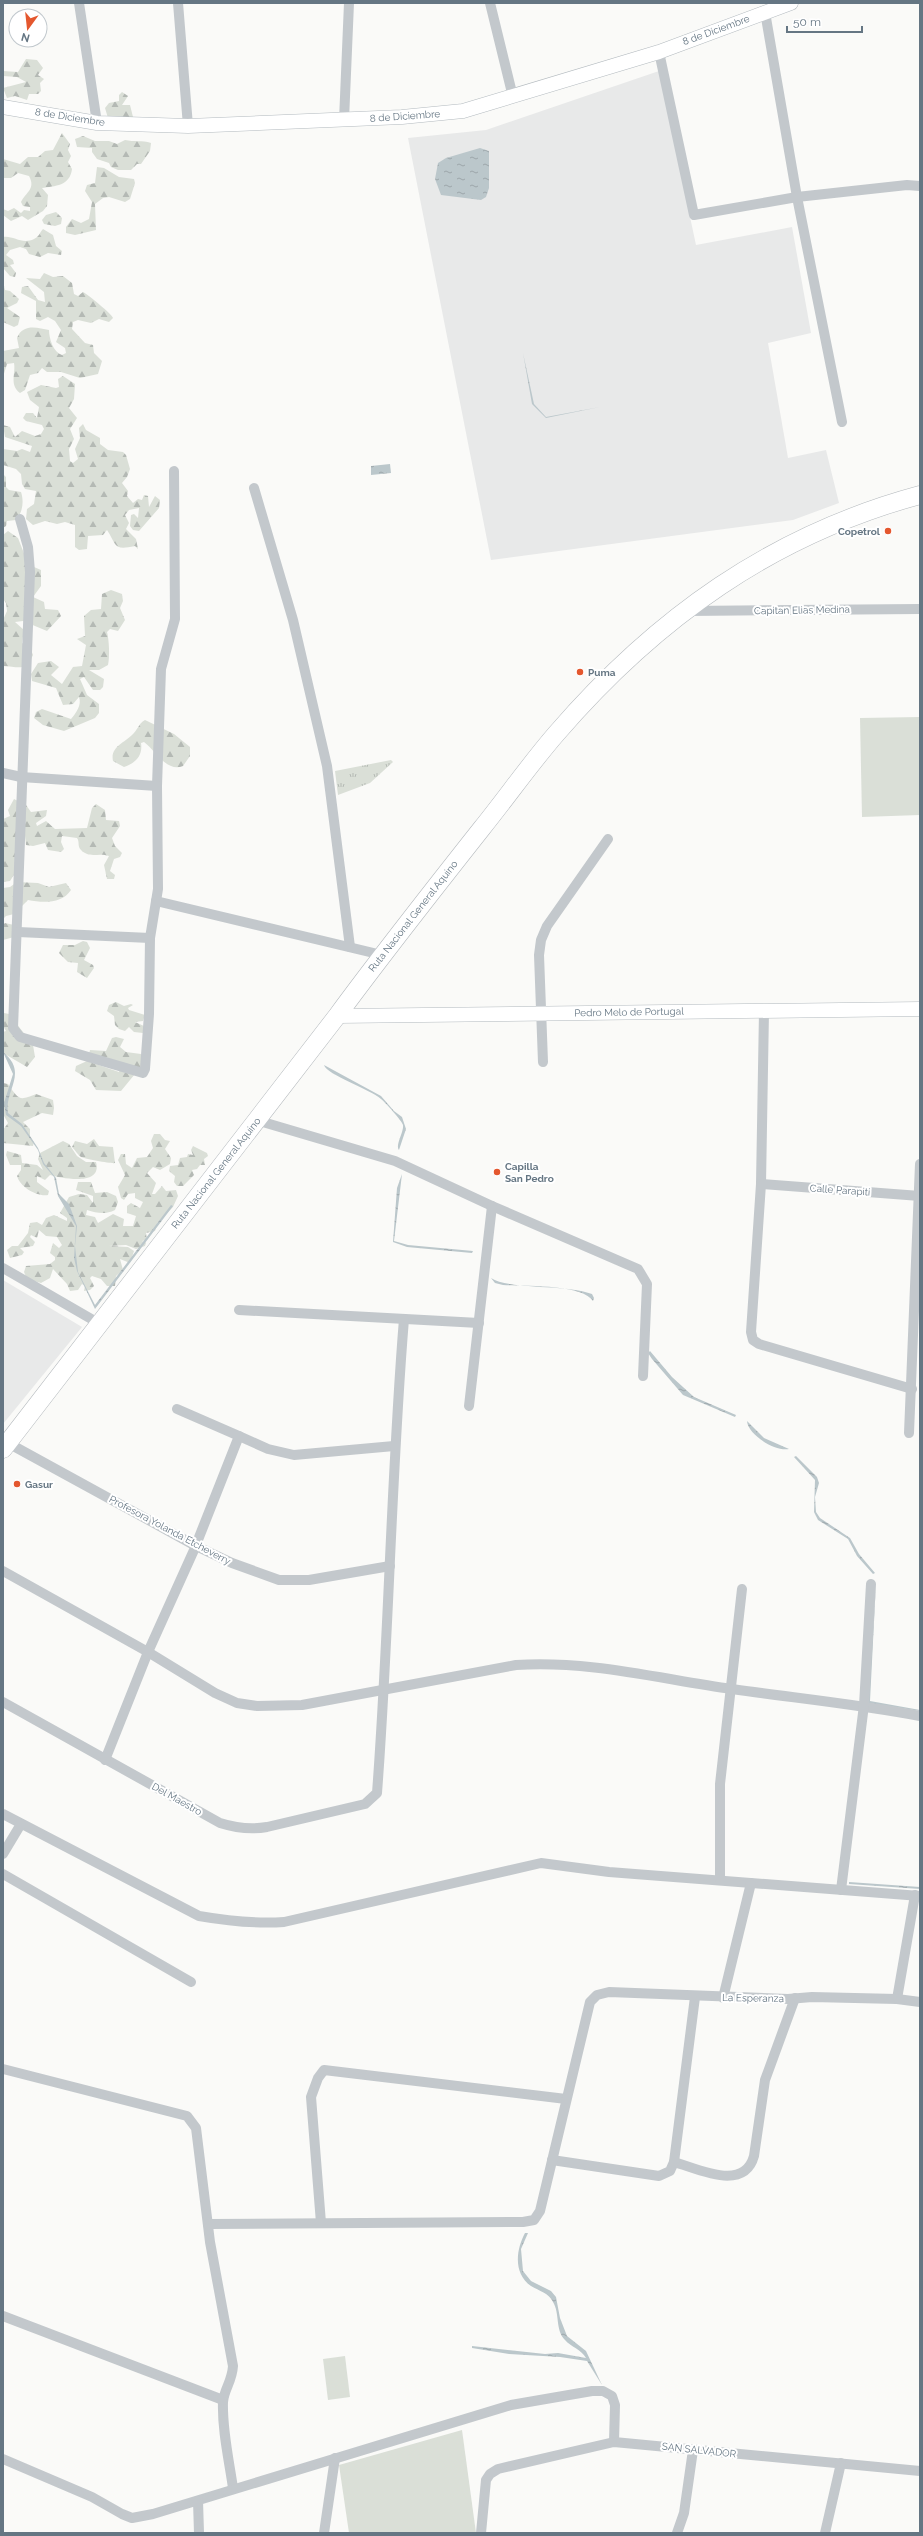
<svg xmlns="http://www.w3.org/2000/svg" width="923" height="2536" viewBox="0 0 923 2536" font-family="Raleway,sans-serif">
<defs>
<pattern id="grass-tufts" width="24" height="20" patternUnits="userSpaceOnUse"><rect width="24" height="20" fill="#dadfd7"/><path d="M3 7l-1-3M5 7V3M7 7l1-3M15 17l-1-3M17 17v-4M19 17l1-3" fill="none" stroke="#b4b9b4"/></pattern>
<pattern id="forest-firs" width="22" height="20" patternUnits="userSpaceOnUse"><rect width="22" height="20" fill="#dadfd7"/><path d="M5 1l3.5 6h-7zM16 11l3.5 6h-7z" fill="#b4b9b4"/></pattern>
<pattern id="water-ripples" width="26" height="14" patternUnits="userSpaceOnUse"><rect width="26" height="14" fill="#bbc7cb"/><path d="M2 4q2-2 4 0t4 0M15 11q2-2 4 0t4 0" fill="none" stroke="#9ca6aa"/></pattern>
</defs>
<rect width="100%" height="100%" fill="#fafaf8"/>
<g fill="#e8e9e9">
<path d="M659,71L696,245L792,227L811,333L768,343L788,458L826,450L839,503L793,520L491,560L408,138L486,130Z"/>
<path d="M3,1280L82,1327L3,1424Z"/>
</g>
<path fill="url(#grass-tufts)" d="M391,760L393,762L370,783L338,795L335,771Z"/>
<g fill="url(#forest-firs)">
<path d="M26,59L37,60L43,68L38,75L44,79L40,83L41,91L38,94H29L27,100L15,96L7,98L3,88L26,82L17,77L3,76V71L18,72Z"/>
<path d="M122,92L128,96L122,105H130L133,117L108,118L105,108L109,103L119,101V95Z"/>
<path d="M62,133L70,144L68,150L71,156L68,162L72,169C70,186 55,186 42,188L48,195L47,206L43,211L28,220L22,216L11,221L3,215V209L8,211L14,208L21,213L24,210L30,211V207L23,206L21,202C26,192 36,189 29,176L18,173L11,178H3V159L20,164L28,157H38L45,151L53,150Z"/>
<path d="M83,136L95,141H109L117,144L125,140C134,142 142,140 151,143L150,151L141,164H137L131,170H118L111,167L109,163L97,159L92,152V148L77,147L75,139Z"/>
<path d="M97,167L104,168L119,177L134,179L135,183L130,199L125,202L109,197L103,198L95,204L96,230L75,235L66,233V227L72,219L81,223L89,219L92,202L85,191L87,185L95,183Z"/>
<path d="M56,212L62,218L61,224L55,226L44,224L42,220L46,215Z"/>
<path d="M43,229L53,235L56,246L62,251L61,255L48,253L40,257L29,254L26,249L20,247L10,250L6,255L13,260L14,264L10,265L16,273L15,277L10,276L3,268V237C13,235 22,245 34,239C39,237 40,232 43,229Z"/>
<path d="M44,273L53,277L63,276L72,283L74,294L78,296L83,292C87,294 112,314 113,318L109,322L99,319L91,323L78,320L73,322L72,329L85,343L93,345L94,353L102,361L98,374L80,378L61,372H47L42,368L38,373L30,375L25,390L20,393C9,385 16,373 14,363L7,364L3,377V351L19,348L17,338C23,323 38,328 49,330C49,338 53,352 62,355L66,353L65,348L56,342L61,330L55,321L48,317L40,321L36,319V301L21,293L22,287L28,286L38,300L45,302L44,292L26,278L40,279Z"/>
<path d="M3,282L5,290L10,291L19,299L17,303L7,308L20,317L18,325L14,327L3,322Z"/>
<path d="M63,376L75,384L74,399L69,408L77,418L70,429L74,439L69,449L70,461L73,463L78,459L75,449L80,438L79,428L83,424L86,430L100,438V444L108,450L123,452L126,455L130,469L127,477L122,483L128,491L127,496L133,503L138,499L142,500L144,495L148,496L149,507L155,496L160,500L159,508L139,531L133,530L130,526L131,515L134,514L138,518L139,508L129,510L125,515L129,523L126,529L136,539L138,549L135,546C113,551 117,545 107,530L103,535L88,536L87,549L79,550L75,547V525L65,522L57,524L45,521L33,525L26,519L27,509L34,504L36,491L25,489L22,484L21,474L16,469L3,465V449L17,451L22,449L30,452L32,446L5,437L3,425L10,427L15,437L22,431L35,436L41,434L44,429L42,425L26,421L23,418L26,413H33L37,418L39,407L30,400L27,392L41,385L56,388L59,387L58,379Z"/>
<path d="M3,474L6,477V487L9,490L21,492C24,501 23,512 16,520L7,521L6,526L3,528Z"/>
<path d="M8,531L18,538L25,556L34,567L41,570V586L33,597L44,602L45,609L58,610L61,616L47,631L23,621L15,622L24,630L22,643L30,647L33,655C25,673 18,666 3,666V620L7,611L6,603L3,599V535Z"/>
<path d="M111,590L122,594L123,601L120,608L125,620L118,631L110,629L107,632C109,639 110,657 108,665L99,670H89L104,679L103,687L100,690H93L84,677L80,679L87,695L99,704V713L95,718L64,731L43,725L34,718L36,712L42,709L71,719C76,713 82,705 79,697L73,704L63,705L56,688L32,681L31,674L38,663L51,661L59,667L51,675L62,684L73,667L82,666L86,645L77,639L85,636L84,616L91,610L101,609L102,594Z"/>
<path d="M145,720L174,734L190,747V756L183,766C167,773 155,750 144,742L141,743C143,755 136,763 124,767L113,761C110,747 124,743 132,735C138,730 138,724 145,720Z"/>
<path d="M14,799L26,805L31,812L47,810L46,816L36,823L37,826L46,821L55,829L87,828L92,808L96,804L105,810L106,820L119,821L120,826L112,838L115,846L122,853L120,857L114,859L110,871L115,875L114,879H107L104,865L109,856C98,852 90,859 81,850C77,846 80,842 77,838L62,836L61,842L64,849L61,852L48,850L45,843L33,846L26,845L25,836L17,870L10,881L3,882V819L10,816L8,810Z"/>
<path d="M17,882L38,883L49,887L66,883L71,890C62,904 43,903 28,900L14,914L6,916L3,919V888L10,887Z"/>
<path d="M5,923L14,925V937L3,940V925Z"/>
<path d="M83,941L87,942L90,948L84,960L93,965L94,968L87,978L77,972L78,963L68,962L59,953L63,945H75Z"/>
<path d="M116,1002L124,1006L131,1004L133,1005L128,1008L129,1010L145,1015L143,1021L135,1022L144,1026L143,1033L134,1032L129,1027L125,1031L119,1029L115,1025L114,1016L107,1011L109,1005Z"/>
<path d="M4,1013L9,1014L33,1045L35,1057L27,1067L3,1053V1032L6,1031L3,1026Z"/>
<path d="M116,1037L124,1039L120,1047L126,1052L141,1054L144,1063L121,1091L96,1090L90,1080L75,1071L76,1066L87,1061L119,1072L120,1068L89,1054L90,1050L106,1051L112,1038Z"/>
<path d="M3,1083L8,1084C19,1100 19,1101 36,1094L53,1100L54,1108L53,1115L42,1113L23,1122L30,1129V1137L34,1142L33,1146L3,1143V1130L8,1123L3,1114Z"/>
<path d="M154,1134H160L165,1140L170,1141L165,1149L171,1158L170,1164L160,1170L153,1167L147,1173L156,1183L152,1194H155L162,1186L166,1191L176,1190L178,1196L173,1207L158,1222L155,1231L146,1233L147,1240L142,1241L146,1243L145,1246L136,1249L126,1245L109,1246L128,1247L134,1251L130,1263L120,1259L123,1270L116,1276L115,1286H107L101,1279L92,1276L90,1278L94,1286L90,1290L84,1291L85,1286L82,1284L78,1290L70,1291L67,1284L53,1269L50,1278L41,1283L27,1279L24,1272L26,1266L50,1264L55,1260V1257L50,1253L53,1243L59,1248L62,1245L57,1237L46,1236L39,1230L37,1238L31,1235L30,1237L35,1242L33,1246L20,1248L24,1252L22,1255L10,1258L7,1250L12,1246H18L28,1233L30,1223L37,1222L42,1225L46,1218L54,1215L67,1221V1218L60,1213L69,1197L79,1194L87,1195L93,1203V1196L76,1190L78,1182H91L95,1193L107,1192L116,1196L118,1202L115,1210C105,1215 97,1213 87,1210L86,1215L95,1217L98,1223L113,1214L124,1219L123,1226H133L136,1216L127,1213V1206L131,1203L140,1208L143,1202L135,1198V1193L128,1194L124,1200L121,1198L118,1187L125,1175L118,1160L121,1154H125L126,1164L132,1168L137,1158L147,1157L153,1148L151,1141Z"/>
<path d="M94,1139L99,1146L113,1147L115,1163C113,1164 85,1159 81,1157C78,1155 75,1150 72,1147L75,1141L87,1144Z"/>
<path d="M63,1141L69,1144L77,1156L86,1162H96C103,1187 61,1178 50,1175L45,1180L37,1176V1182L49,1191L48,1195C37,1197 20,1187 17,1176L21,1170V1165H10L6,1155L7,1151L21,1155L22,1163L37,1165L43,1170L38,1159L40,1153Z"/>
<path d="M193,1146L207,1153L208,1156L204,1159L205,1165H200L197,1169L192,1170L194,1175L183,1186H177L174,1182L175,1176L169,1171L170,1166L178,1165L180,1158L187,1157L188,1154L193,1155L191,1150Z"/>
</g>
<g fill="#dadfd7">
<path d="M920,717V815L862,817L860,718Z"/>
<path d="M345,2356L350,2397L328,2400L323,2359Z"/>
<path d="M462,2430L476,2533H349L339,2465Z"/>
</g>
<g fill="url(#water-ripples)">
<path d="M480,148L489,151V188L486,197L481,200L441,195L435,179L438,163L446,158Z"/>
<path d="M523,353L534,404L546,417L600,407L546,418L532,404Z"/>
<path d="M390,464L391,473L371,475V466Z"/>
<path d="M3,1052C29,1073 4,1090 8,1113L22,1124L38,1148L44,1163L56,1178L59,1194L69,1204L77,1226L75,1246L78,1272L95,1305L171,1205L173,1206L95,1309L77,1271L74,1258L76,1226L58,1196L54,1177L43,1164L38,1150L21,1126L6,1115L4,1103L13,1074Z"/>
<path d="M324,1065L381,1096L394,1111L402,1117L406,1129L399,1150C395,1145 404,1132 403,1125C402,1121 385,1102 381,1099C370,1089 327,1075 324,1065Z"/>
<path d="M402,1174L394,1241L408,1245L473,1251L472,1253L407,1247L393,1242L397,1188Z"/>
<path d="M491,1278C509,1290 565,1284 592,1294L594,1298L593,1301C583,1284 522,1286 503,1285L495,1283Z"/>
<path d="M650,1351L672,1377L694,1397L736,1415L735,1417L683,1395L652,1359L648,1353Z"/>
<path d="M747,1421L764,1438L789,1449C776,1452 748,1435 747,1421Z"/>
<path d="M796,1456L817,1477L819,1483L815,1497L816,1512L820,1518L850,1538L859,1554L875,1573L873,1574L857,1556L848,1539L818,1520L814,1512L815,1480L794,1457Z"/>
<path d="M876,1582L870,1701L920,1710V1711L868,1703Z"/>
<path d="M849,1882L920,1887V1889L849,1884Z"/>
<path d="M525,2233H528L521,2249L523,2271L531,2281L551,2291L556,2297L560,2318L567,2336L586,2351L602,2385L587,2361L560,2357L509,2354L472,2348V2346L545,2354L558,2353L586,2358C581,2349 571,2347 565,2340C555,2330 560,2313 553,2302C549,2293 539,2291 531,2286C513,2273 516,2250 525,2233Z"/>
</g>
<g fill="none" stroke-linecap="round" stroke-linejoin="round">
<defs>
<g id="secondary">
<path d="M3,107L97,123L188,126L402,117L463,111L659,52L791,3"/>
<path d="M337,1016L920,1009"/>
</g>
<path id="highway" d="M3,1449L337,1016C384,952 433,890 482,828C507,797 530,764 556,734C656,618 772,535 920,495"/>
</defs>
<use href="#secondary" stroke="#b3babf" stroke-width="15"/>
<use href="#highway" stroke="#b4b9bd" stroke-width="19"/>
<g stroke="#c3c8cc" stroke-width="10">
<path d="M79,3L97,123"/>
<path d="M178,3L188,126"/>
<path d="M490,3L513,97"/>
<path d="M765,12L797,197L842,422"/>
<path d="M659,52L694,215L797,197L907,185L920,186"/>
<path d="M344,120L349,3"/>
<path d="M254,488L293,620L327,766L350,947"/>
<path d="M20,519L28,547L30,572L13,1028L20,1037L143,1073L145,1069L149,1014L150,938L158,889L157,786L161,669L175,619L174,471"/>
<path d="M688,611L920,609"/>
<path d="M3,773L21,777L157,786"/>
<path d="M156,901L382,955"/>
<path d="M18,932L150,938"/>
<path d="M764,1011L761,1184L751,1332L753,1340L759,1344L912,1389"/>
<path d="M543,1062L539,955L541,940L547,926L608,839"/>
<path d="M256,1120L395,1161L492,1206L638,1269L647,1284L643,1376"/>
<path d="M761,1184L920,1196"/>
<path d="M3,1268L100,1324"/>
<path d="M239,1310L479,1323"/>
<path d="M469,1406L492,1206"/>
<path d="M909,1433L920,1164"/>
<path d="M239,1436L268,1449L294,1455L394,1446"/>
<path d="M8,1443L196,1546L232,1563L279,1580H309L390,1566"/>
<path d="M3,1571L148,1652L215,1693L237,1703L257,1706L302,1705L516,1665C588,1660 660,1679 732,1689C795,1698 857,1704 920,1716"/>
<path d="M3,1702L220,1823C236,1828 250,1830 267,1827L365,1804L377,1793C389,1635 391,1477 404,1319"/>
<path d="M105,1760L148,1652L194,1550L239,1436L177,1409"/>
<path d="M3,1814L199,1916C228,1921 255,1924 284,1922L541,1863L609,1872L920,1896"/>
<path d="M3,1854L21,1824"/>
<path d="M3,1874L191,1982"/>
<path d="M720,1880V1784L742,1589"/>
<path d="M841,1890L864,1705L871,1584"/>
<path d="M723,1998L751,1883"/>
<path d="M897,1999L915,1895"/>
<path d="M3,2069L187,2116L196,2128L210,2242L233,2366C232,2382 224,2389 223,2402C222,2430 229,2460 233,2488"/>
<path d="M552,2160L659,2176L670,2171L674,2162C699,2169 744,2192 754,2156L765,2080L795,1998"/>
<path d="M674,2162L695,1997"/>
<path d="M321,2223L311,2097L318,2078L324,2070L566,2099"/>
<path d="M208,2224L523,2222L534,2220L540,2211L590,2002L597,1995L609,1992L788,1999L812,1997L897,1999L920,2002"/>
<path d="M3,2316L223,2400"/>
<path d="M3,2459L92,2497L122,2514L132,2518L153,2514L511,2405L592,2391H603L612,2396L615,2405L614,2442"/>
<path d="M198,2501L199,2533"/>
<path d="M324,2533L335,2458"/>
<path d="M481,2533L486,2480L490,2474L498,2469L614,2442L920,2471"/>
<path d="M677,2533L684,2513L693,2450"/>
<path d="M825,2533L841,2463"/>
</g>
<use href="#secondary" stroke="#fff" stroke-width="14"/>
<use href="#highway" stroke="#fff" stroke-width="18"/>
</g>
<g fill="#e4572e" stroke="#fff" stroke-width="1.5">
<circle cx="888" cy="531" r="4"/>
<circle cx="580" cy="672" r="4"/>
<circle cx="497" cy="1172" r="4"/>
<circle cx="17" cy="1484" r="4"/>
</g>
<g text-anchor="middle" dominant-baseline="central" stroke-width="4" stroke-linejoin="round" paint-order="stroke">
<g font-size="10" fill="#657683" stroke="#fff">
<text transform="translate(716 30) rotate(-20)">8 de Diciembre</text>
<text transform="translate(405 116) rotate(-4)">8 de Diciembre</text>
<text transform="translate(70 117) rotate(9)">8 de Diciembre</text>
<text transform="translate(802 610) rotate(-1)">Capitan Elias Medina</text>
<text transform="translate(413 916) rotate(-52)">Ruta Nacional General Aquino</text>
<text transform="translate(629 1012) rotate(-1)">Pedro Melo de Portugal</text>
<text transform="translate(216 1173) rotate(-52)">Ruta Nacional General Aquino</text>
<text transform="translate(840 1190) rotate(4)">Calle Parapiti</text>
<text transform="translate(170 1530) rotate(28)">Profesora Yolanda Etcheverry</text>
<text transform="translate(177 1799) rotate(29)">Del Maestro</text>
<text transform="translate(753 1998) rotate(1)">La Esperanza</text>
<text transform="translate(699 2450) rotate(6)">SAN SALVADOR</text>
</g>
<g font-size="10" font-weight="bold" fill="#657683" stroke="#fff" text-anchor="start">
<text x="880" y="531" text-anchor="end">Copetrol</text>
<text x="588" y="672">Puma</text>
<text x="505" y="1166">Capilla<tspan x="505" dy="12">San Pedro</tspan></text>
<text x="25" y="1484">Gasur</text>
</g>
</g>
<rect width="923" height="2536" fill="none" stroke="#657683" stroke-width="8"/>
<g transform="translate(28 28) rotate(195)"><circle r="19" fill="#ffffff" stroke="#c1c8cd"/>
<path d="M0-3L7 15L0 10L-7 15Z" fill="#e4572e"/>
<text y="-6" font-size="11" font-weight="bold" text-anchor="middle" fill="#657683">N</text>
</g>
<path d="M787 26v6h75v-6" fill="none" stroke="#657683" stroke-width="2"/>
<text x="793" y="26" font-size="12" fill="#657683" stroke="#ffffff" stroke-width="3" paint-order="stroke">50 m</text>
</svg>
